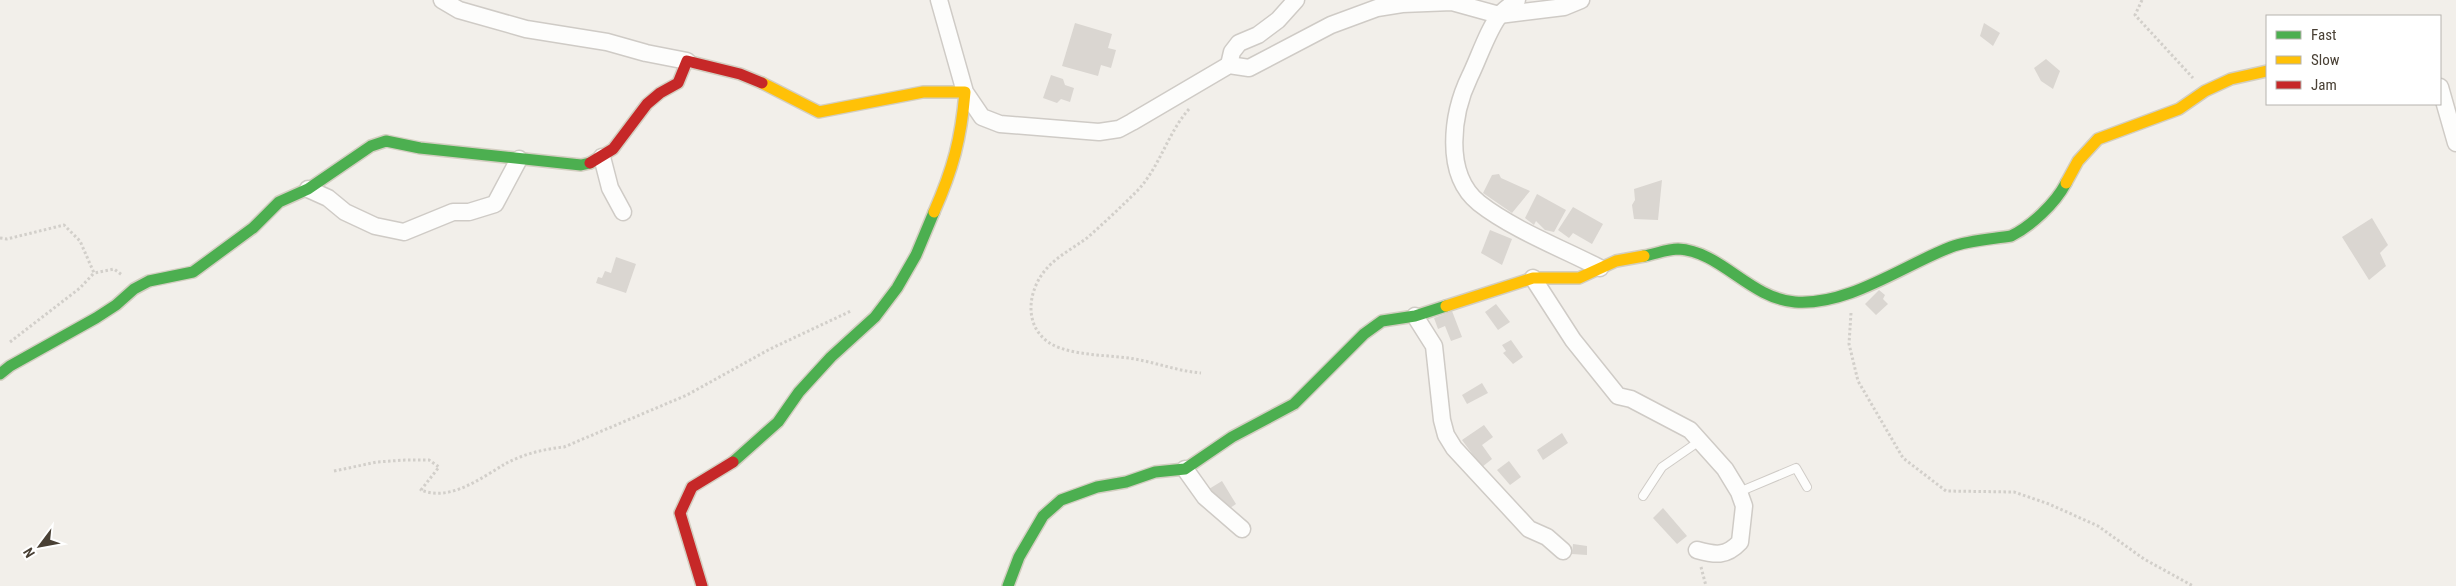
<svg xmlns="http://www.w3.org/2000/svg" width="2456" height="586" viewBox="0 0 2456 586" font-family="'Roboto Condensed',sans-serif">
<rect width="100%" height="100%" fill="#f2efea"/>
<g fill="#dad6d1">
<path d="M1075,23L1112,34L1108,48L1116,50L1111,68L1101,65L1098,76L1062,66Z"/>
<path d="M1984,23L2000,33L1993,46L1980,36Z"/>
<path d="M2046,59L2060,71L2053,89L2041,81L2034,68Z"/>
<path d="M1051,75L1063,79L1065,85L1074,88L1070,102L1061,99L1057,103L1043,98Z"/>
<path d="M1499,174L1501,178L1530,191L1512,213L1483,193L1492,175Z"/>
<path d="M1662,180L1658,220L1634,219L1632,205L1635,200L1634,189Z"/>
<path d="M1537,194L1566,210L1554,232L1545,230L1536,221L1534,225L1525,218Z"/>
<path d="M1573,207L1603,224L1592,244L1573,233L1569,238L1558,230Z"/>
<path d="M2372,218L2388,245L2380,253L2386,266L2369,280L2342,237Z"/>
<path d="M1490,230L1512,239L1502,265L1481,253Z"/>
<path d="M616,257L636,264L626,293L596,283L598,277L602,278L605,271L611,273Z"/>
<path d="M1879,290L1885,295L1883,299L1888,304L1876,315L1865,304Z"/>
<path d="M1496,304L1510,322L1498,330L1485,312Z"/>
<path d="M1452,311L1462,337L1451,341L1445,326L1438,329L1434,318Z"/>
<path d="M1511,340L1523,357L1513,364L1503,353L1506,351L1502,345Z"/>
<path d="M1482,383L1488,393L1467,404L1462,395Z"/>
<path d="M1484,425L1493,437L1482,445L1492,459L1482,467L1462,440Z"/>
<path d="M1562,433L1568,443L1543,460L1537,450Z"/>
<path d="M1509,461L1521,477L1510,485L1497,470Z"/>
<path d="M1222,481L1236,504L1227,510L1218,496L1215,498L1209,489Z"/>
<path d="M1663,508L1687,536L1677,544L1653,518Z"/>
<path d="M1573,544L1587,546V555L1572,554Z"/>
</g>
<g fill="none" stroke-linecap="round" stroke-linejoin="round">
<defs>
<g id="lane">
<path d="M1739,492L1796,468L1807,487"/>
<path d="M1643,496L1662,467L1701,440"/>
</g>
<g id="street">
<path d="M442,0L459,10L526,29L607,42L646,53L687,61"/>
<path d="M939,0L965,92L982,117L1000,124L1099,132L1119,129L1132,122L1229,65L1249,68L1331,25L1377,8L1402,4L1452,2L1499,15L1564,7L1581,0"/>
<path d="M1517,0C1512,5 1504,9 1500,15C1489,27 1478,60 1470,76C1452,113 1443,174 1479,203C1512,229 1563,249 1600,268"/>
<path d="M1229,65L1232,52L1239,43L1258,35L1278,20L1296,0"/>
<path d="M2440,87L2456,143"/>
<path d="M602,157L610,188L623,212"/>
<path d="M308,189L328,198L345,212L375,226L404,232L453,212H469L495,204L519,159"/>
<path d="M1533,278L1573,340L1618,396L1631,399L1690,430L1725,469L1739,492L1744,506L1740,542C1726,557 1715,555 1697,550"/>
<path d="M1415,316L1434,346L1442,420L1446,435L1454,448L1529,529L1547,537L1563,551"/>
<path d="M1185,469L1205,497L1242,529"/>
</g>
<g id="fast">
<path d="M1644,256C1655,254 1668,249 1678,249C1721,251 1749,298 1795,302C1848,306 1902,266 1951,247C1969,240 1992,239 2011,236C2031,226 2055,204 2066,183"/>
<path d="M0,374L10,366L96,318L116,305L134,289L149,281L193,272L253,228L279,202L308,189L371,146L386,141L420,148L581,165L590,163"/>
<path d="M733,462L778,422L799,392L831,357L875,317L897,288L916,255L934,212"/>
<path d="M1008,586L1019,557L1043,516L1061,500L1097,487L1126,482L1155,472L1185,469L1232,437L1294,404L1364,334L1382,321L1415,316L1446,306"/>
</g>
<g id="slow">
<path d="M762,83L819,112L923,92H965C961,139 953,169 934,212"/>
<path d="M2066,183L2078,161L2098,139L2179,109L2205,91L2231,79L2267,71"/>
<path d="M1446,306L1533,278H1579L1616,261L1644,256"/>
</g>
<g id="jam">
<path d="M590,163L613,149L647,104L660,93L678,83L687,61L740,74L762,83"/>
<path d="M702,586L680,513L692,487L733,462"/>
</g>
</defs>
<use href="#lane" stroke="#cfcbc6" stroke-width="10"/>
<use href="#street" stroke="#cfcbc6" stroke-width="19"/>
<use href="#fast" stroke="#d3cec1" stroke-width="14"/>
<use href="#slow" stroke="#d3cec1" stroke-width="14"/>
<use href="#jam" stroke="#d3cec1" stroke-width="14"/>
<g stroke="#d2cfca" stroke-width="3" stroke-dasharray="2.5 2.5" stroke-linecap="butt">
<path d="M2142,0L2135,15L2193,78"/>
<path d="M1189,109C1167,134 1160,167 1137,191C1121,207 1104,223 1087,238C1072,249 1054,258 1043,273C1024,299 1026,336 1060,348C1083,356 1111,355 1135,359C1157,363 1178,371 1201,373"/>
<path d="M0,238L7,239L64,225L80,241L94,273L114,269L122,275"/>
<path d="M1851,313L1849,344L1858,381L1903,458L1946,491L2014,492L2049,504L2098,526L2144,559L2193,586"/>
<path d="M10,342L80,288L94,273"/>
<path d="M334,471L377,462L405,460H429L439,467L421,490C450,502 481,478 505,464C523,454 544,449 564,447L687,395L770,349L851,311"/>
<path d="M1701,567L1706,586"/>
</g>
<use href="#lane" stroke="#fdfdfc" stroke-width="8"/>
<use href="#street" stroke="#fdfdfc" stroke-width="16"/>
<use href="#fast" stroke="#4caf50" stroke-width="11"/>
<use href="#slow" stroke="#ffc107" stroke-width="11"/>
<use href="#jam" stroke="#c62828" stroke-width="11"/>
</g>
<rect x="2266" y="15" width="175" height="90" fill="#ffffff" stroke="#b6b3ae"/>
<rect x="2276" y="31" width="25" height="8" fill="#4caf50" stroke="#b6b3ae"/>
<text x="2311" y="40" font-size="15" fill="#494035">Fast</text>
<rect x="2276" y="56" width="25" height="8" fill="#ffc107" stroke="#b6b3ae"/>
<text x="2311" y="65" font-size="15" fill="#494035">Slow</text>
<rect x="2276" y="81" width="25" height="8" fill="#c62828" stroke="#b6b3ae"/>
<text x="2311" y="90" font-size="15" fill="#494035">Jam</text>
<g transform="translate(40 546) rotate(238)" stroke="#ffffff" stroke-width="4" paint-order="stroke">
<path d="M0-4L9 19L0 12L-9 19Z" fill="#494035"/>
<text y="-8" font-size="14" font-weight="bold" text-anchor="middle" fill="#494035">N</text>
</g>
</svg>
